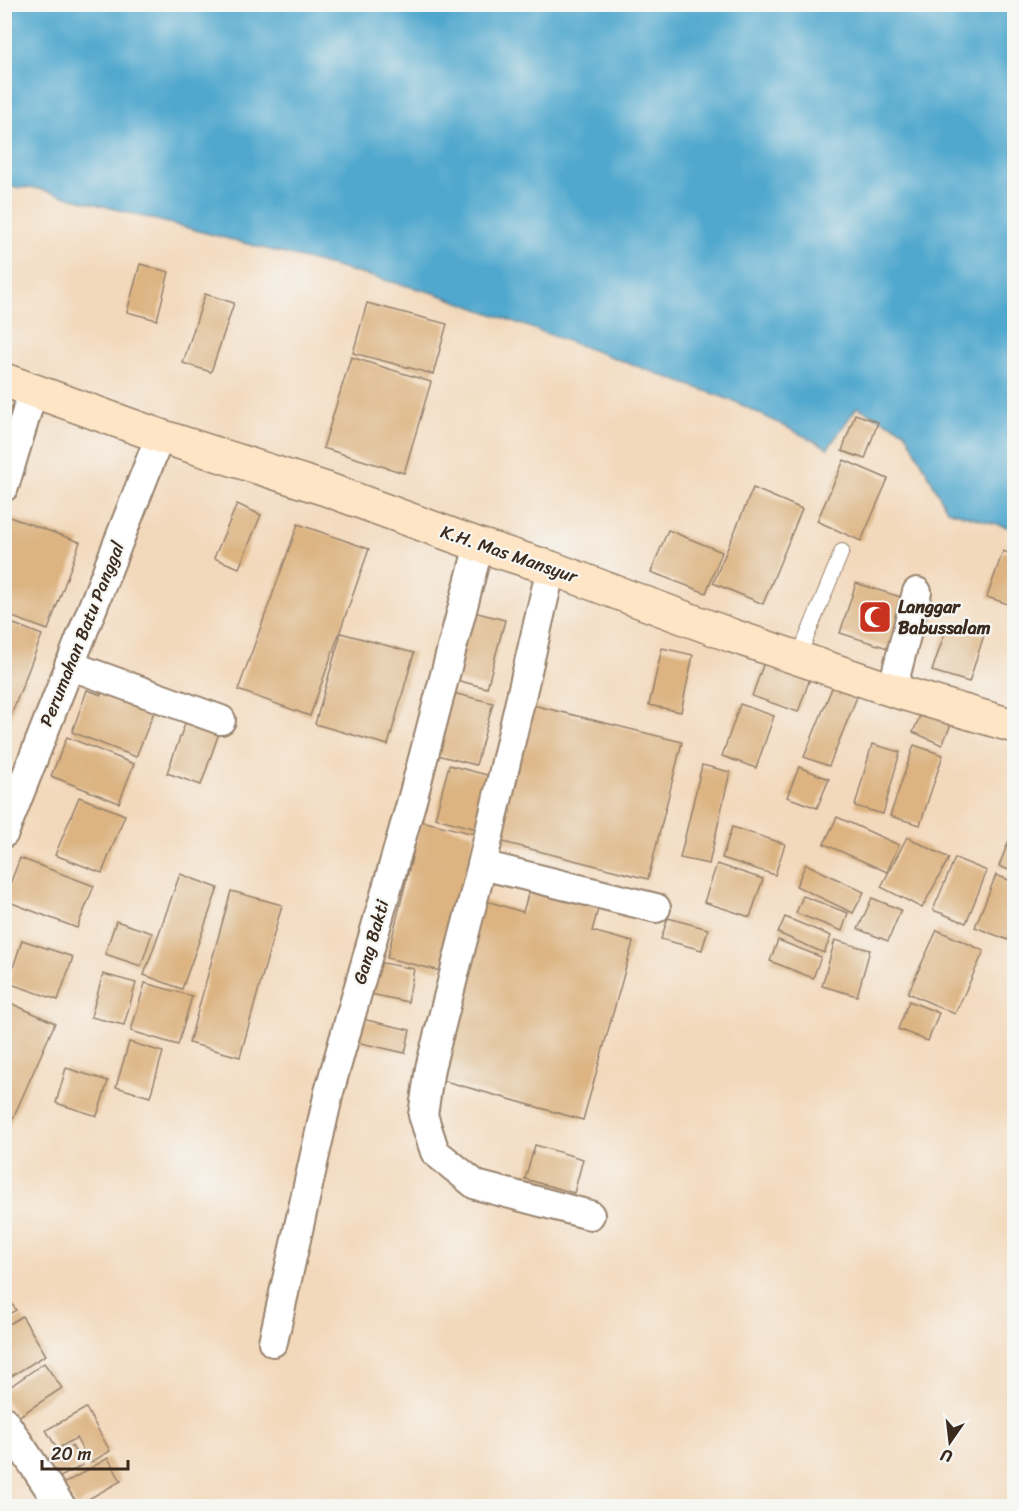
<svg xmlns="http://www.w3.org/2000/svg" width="1019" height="1511" viewBox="0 0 1019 1511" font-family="Sriracha,sans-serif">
<rect width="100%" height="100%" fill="#f6f6f2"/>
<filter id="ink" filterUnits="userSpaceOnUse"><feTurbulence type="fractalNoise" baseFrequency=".0167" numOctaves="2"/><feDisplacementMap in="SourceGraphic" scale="12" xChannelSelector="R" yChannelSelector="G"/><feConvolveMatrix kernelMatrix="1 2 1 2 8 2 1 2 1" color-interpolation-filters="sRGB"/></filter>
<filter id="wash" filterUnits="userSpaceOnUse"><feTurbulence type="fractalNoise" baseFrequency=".008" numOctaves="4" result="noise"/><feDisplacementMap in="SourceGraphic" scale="24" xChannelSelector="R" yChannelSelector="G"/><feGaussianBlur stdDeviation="1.35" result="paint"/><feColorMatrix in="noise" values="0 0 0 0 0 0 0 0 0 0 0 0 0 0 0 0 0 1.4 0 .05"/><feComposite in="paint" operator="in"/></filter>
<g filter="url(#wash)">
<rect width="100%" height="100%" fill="#f3d9bc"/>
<path fill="#51a8ce" stroke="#466976" stroke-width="1.5" d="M5,4L1014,5V529L947,510L905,431L857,407L828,448L736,402L434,293L35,188L5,187Z"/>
<g id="blocks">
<g fill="#dcb381">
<path d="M140,264L169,272L157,320L127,312Z"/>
<path d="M205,294L234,303L211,372L183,363Z"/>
<path d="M367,303L447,324L433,374L353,353Z"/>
<path d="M351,357L431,382L404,473L323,448Z"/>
<path d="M855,414L878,422L865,459L842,451Z"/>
<path d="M844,460L888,479L861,541L817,521Z"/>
<path d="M753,488L802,509L763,604L713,583Z"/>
<path d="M237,504L261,515L239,568L214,558Z"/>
<path d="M4,515L80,542L48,630L4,614Z"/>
<path d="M298,524L369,549L310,716L238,690Z"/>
<path d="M668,530L722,552L706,593L651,572Z"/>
<path d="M1003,551L1014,555V606L987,597Z"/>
<path d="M856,583L910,600L894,650L840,633Z"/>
<path d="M466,610L505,620L487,688L448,678Z"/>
<path d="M4,620L42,635L5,731H4Z"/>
<path d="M948,623L984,635L969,682L932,671Z"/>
<path d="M341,633L414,653L388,745L315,724Z"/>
<path d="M662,648L693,655L681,712L649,705Z"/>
<path d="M767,654L813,670L798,712L752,696Z"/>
<path d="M107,681L158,702L136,757L72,732L87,690L101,695Z"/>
<path d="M834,683L859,692L829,766L804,757Z"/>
<path d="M449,692L493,703L476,765L433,754Z"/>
<path d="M529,704L682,742L648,879L495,840Z"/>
<path d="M740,704L774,716L756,768L722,756Z"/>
<path d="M923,709L952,722L942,745L913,732Z"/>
<path d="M187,718L220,730L201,785L167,773Z"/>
<path d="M67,737L134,764L119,803L51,776Z"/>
<path d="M872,744L900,752L883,814L855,806Z"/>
<path d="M914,745L943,755L920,825L890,816Z"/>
<path d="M449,765L491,776L477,829L435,818Z"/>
<path d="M702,765L730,772L709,864L680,858Z"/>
<path d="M799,767L829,779L817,808L787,797Z"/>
<path d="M79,797L125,815L102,873L55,855Z"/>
<path d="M837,817L899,845L887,872L824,844Z"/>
<path d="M421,821L475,834L441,971L387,958Z"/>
<path d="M732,827L785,844L775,875L722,858Z"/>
<path d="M1014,827V872L999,866Z"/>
<path d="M907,837L949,858L922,908L881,887Z"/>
<path d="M20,858L94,886L77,928L4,900Z"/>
<path d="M955,858L987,871L966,923L933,910Z"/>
<path d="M717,864L763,879L750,917L704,902Z"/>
<path d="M806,864L864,892L853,913L796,886Z"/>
<path d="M180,874L218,888L182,989L144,975Z"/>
<path d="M996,875L1014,882V923L1008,940L975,927Z"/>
<path d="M531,884L600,902L592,931L633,942L583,1120L434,1078L483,900L523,912Z"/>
<path d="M231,891L282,905L240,1057L189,1043Z"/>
<path d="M803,896L848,913L842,931L796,913Z"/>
<path d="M872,898L901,910L888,941L858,929Z"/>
<path d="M785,917L831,936L824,953L778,933Z"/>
<path d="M668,918L708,929L702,950L661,939Z"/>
<path d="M116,921L152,933L141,966L105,954Z"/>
<path d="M937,930L984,951L955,1014L908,993Z"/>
<path d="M22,940L73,957L58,1000L8,983Z"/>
<path d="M778,940L821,957L813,978L770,961Z"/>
<path d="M835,940L870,950L857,996L822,986Z"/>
<path d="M368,960L414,969L408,1002L361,992Z"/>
<path d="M103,974L136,983L124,1025L91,1017Z"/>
<path d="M145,983L192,996L178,1045L131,1031Z"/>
<path d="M909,1001L939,1013L928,1041L898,1029Z"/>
<path d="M8,1002L55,1023L10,1125L4,1122V1009Z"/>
<path d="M358,1018L410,1030L405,1053L352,1041Z"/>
<path d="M129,1042L163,1052L150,1097L116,1087Z"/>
<path d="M66,1068L108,1081L97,1116L56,1103Z"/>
<path d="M535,1145L583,1159L574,1193L525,1179Z"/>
<path d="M4,1292L16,1310L4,1317Z"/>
<path d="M22,1316L46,1355L5,1380L4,1327Z"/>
<path d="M44,1363L62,1388L18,1417L4,1398V1391Z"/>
<path d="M86,1408L110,1451L90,1463L76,1438L57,1449L46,1430Z"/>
<path d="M72,1446L83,1465L55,1480L44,1461Z"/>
<path d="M108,1458L121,1481L76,1506L63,1484Z"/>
</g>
</g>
</g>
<g filter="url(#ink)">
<use href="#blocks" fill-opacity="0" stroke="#97826d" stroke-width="1.5"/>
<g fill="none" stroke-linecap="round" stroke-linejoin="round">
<defs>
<path id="service" d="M798,658L842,551"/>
<g id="minor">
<path d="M4,487L33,391"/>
<path d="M551,568L482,865L430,1068L423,1115L435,1152L476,1185L590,1215"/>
<path d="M69,665L221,720"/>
<path d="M892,690L917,592"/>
<path d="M4,833L160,436"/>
<path d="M482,865L656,908"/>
<path d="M273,1342L329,1092L414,793L479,545"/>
<path d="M4,1421L61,1506"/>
</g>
<path id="secondary" d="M4,380L160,436L326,489L479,545L551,568L733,636L892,690L1014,726"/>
</defs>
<use href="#service" stroke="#97826d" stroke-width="16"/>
<use href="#minor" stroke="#97826d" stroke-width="32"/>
<use href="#secondary" stroke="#97826d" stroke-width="36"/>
<use href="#service" stroke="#fff" stroke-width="14"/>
<use href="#minor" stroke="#fff" stroke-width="28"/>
<use href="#secondary" stroke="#fde5c5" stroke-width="33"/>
</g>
</g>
<defs>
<symbol id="mosque-square" viewBox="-11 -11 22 22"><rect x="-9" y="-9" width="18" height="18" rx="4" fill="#c8321e" stroke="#f6f6f2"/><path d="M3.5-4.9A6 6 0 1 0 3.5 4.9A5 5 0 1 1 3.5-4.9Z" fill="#fff"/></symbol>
</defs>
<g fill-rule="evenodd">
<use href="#mosque-square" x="856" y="598" width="38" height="38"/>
</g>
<g text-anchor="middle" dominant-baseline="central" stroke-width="4.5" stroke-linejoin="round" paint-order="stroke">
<g font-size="18" fill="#3b2a1e" stroke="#f6f6f2">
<text transform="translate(509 554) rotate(19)">K.H. Mas Mansyur</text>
<text transform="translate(82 634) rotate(-68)">Perumahan Batu Panggal</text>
<text transform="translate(371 942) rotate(-74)">Gang Bakti</text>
</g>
<g font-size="18" font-weight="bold" fill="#3b2a1e" stroke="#f6f6f2" text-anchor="start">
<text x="898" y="607">Langgar<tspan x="898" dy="21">Babussalam</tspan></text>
</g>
</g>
<rect width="1019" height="1511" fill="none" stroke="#f6f6f2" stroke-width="24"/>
<g transform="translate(950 1442) rotate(194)" stroke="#f6f6f2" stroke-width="4.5" paint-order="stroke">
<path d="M0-4.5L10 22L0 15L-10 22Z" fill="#3b2a1e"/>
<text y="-9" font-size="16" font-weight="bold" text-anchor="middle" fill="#3b2a1e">U</text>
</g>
<path d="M42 1460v9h86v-9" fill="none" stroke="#3b2a1e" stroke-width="3"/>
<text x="51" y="1460" font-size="18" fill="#3b2a1e" stroke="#f6f6f2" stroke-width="4.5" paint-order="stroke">20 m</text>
</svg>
